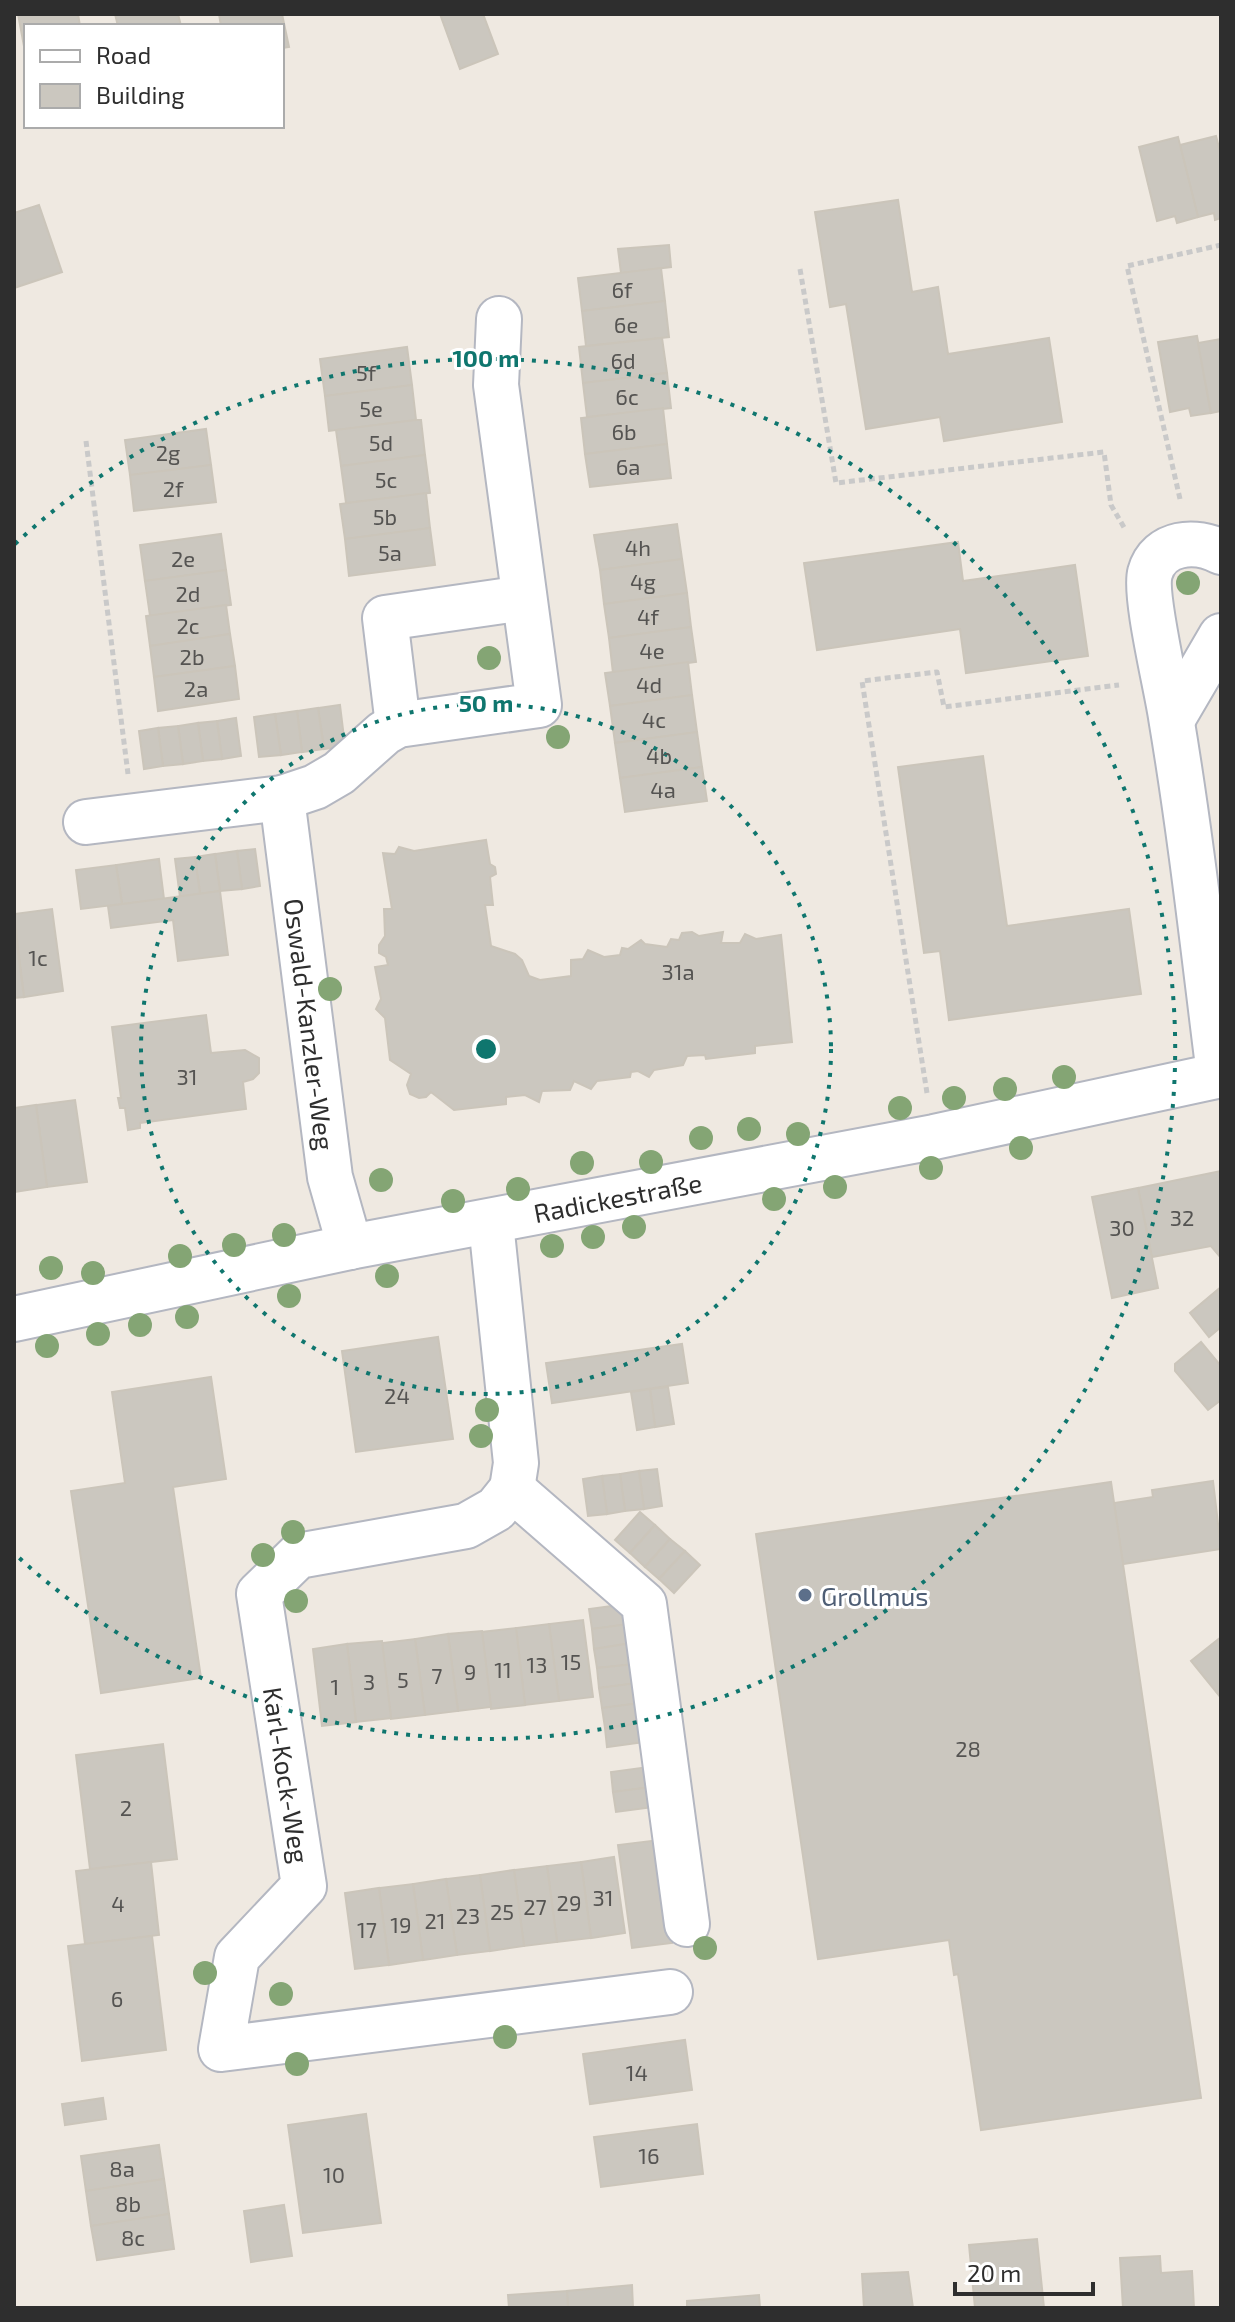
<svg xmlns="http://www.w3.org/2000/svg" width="1235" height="2322" viewBox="0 0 1235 2322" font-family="'Exo 2',sans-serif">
<rect width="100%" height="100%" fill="#efe9e1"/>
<g fill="#cbc7bf" stroke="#cbc5ba" stroke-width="2">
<path d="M18,14H78L80,26H26V57Z"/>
<path d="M115,14H178L181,26H118Z"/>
<path d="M219,14H282L289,47L282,48V26H221Z"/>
<path d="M440,14H483L498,54L460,69Z"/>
<path d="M1216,136L1221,155V218L1215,220L1214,213L1198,217L1180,145Z"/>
<path d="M1178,137L1198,217L1177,223L1175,216L1157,221L1139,147Z"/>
<path d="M898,200L912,292L938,287L948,354L1049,338L1062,422L944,441L940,417L866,429L846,304L830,307L815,212Z"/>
<path d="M39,205L62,272L14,288V213Z"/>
<path d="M669,245L671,267L621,273L618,249Z"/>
<path d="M661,268L665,301L582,311L578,278Z"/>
<path d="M665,301L669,337L586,346L582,311Z"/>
<path d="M1197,336L1211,413L1191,416L1189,408L1170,412L1158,342Z"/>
<path d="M662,338L667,373L583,383L579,347Z"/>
<path d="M1221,339V411L1211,413L1198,343Z"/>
<path d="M407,347L412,385L325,396L320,359Z"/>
<path d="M667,373L671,408L587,417L583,383Z"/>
<path d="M412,385L416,420L329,431L325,396Z"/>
<path d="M663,408L667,444L585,454L581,418Z"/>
<path d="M416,420H421L425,455L341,466L336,430Z"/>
<path d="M206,429L211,465L130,475L125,440Z"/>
<path d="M667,444L671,478L590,487L585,454Z"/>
<path d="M425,455L430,493L346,503L341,466Z"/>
<path d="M211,465L216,502L134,511L130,475Z"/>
<path d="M426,493L430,528L345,539L340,504Z"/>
<path d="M677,524L682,559L600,570L594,535Z"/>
<path d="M430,528L435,565L349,576L345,539Z"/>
<path d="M221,534L226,570L145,581L140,545Z"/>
<path d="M958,542L963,581L1075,565L1088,656L966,673L960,629L817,650L804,563Z"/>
<path d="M682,559L687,593L604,604L600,570Z"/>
<path d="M226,570L231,605L150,616L145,581Z"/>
<path d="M687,593L691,627L609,638L604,604Z"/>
<path d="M226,605L230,634L150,646L146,616Z"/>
<path d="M691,627L696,662L613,673L609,638Z"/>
<path d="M230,634L235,666L154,677L150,646Z"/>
<path d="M688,662L692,695L610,706L605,673Z"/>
<path d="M235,666L239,699L158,711L154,677Z"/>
<path d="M692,695L697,732L615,743L610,706Z"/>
<path d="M340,705L345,746L324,749L318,708Z"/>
<path d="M318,708L324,749L302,752L297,711Z"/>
<path d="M297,711L302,752L281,755L275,714Z"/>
<path d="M275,714L281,755L259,757L254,717Z"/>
<path d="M236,718L241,756L222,759L217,721Z"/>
<path d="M217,721L222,759L203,761L198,723Z"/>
<path d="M198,723L203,761L183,764L178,726Z"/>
<path d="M178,726L183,764L163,766L158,728Z"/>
<path d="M158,728L163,766L144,769L139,731Z"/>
<path d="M697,732L702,767L620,778L615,743Z"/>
<path d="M983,756L1007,926L1129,909L1141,994L949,1020L940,951L924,953L898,767Z"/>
<path d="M702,767L707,801L625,812L620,778Z"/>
<path d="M486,840L490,864L495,867L496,874L490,877L493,905H485L491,946L515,954L522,960L529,976L540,980L571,976V960L583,959L588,950L604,957L620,955L622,948L628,949L641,940L645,944L667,947L671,939L679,940L682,933L692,932L699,936L723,932L721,943H740L745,934L756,939L781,935L792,1042L755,1046V1053L706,1059L705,1055L687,1056L683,1065L654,1070L649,1077L638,1071L631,1072L630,1077L597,1081L591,1089L574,1081L570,1090L542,1091L539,1102L525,1095L506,1097V1104L454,1110L431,1092L426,1097L419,1098L410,1094L407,1085L411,1074L390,1060L385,1018L376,1009L381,999L375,967L388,965L386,957L379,953V945L385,936L384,909H392L383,853L395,854L399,847L414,851Z"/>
<path d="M255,849L260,886L242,889L237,851Z"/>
<path d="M237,851L242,889L220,891L215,854Z"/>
<path d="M215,854L220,891L200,894L195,857Z"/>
<path d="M195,857L200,894L180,897L175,859Z"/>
<path d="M159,859L164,899L122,904L116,865Z"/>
<path d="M116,865L122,904L81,909L76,870Z"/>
<path d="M220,891L228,955L178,961L173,920L111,928L108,906Z"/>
<path d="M52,909L63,991L24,997L14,914Z"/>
<path d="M14,923L24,997L14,998Z"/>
<path d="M206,1015L211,1053L245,1050L259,1058V1073L253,1079L243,1082L246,1109L140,1123V1128L128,1130L125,1108H120L118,1098H121L112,1027Z"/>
<path d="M75,1100L87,1182L47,1187L36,1105Z"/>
<path d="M36,1105L47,1187L14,1192V1108Z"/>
<path d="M1221,1171V1258L1211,1246L1152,1257L1138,1188Z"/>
<path d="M1138,1188L1158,1288L1112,1298L1092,1197Z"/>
<path d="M1221,1287V1327L1209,1337L1190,1313Z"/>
<path d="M438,1337L453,1439L356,1452L342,1351Z"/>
<path d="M1201,1342L1221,1366V1400L1208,1410L1175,1371V1364Z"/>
<path d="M682,1344L688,1383L552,1403L546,1363Z"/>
<path d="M211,1377L226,1479L173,1487L201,1678L101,1693L71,1491L125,1483L112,1392Z"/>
<path d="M668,1387L674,1424L655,1427L650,1389Z"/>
<path d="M650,1389L655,1427L637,1430L631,1392Z"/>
<path d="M657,1469L662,1506L644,1509L639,1471Z"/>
<path d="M639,1471L644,1509L625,1511L620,1474Z"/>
<path d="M620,1474L625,1511L607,1514L602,1476Z"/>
<path d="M602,1476L607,1514L588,1516L583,1479Z"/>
<path d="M1213,1481L1221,1549L1123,1564L1114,1503L1153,1497L1152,1490Z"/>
<path d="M1111,1482L1201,2098L981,2130L958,1974L954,1975L949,1940L818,1959L756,1534Z"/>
<path d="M640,1512L655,1525L630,1553L615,1540Z"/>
<path d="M655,1525L670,1539L645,1567L630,1553Z"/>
<path d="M670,1539L685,1551L659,1579L645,1567Z"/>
<path d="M685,1551L700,1565L674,1593L659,1579Z"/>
<path d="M627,1604L629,1624L592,1629L589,1609Z"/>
<path d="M583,1620L593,1697L559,1701L549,1624Z"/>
<path d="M549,1624L559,1701L525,1705L516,1628Z"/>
<path d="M629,1624L632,1643L594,1649L592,1629Z"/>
<path d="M516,1628L525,1705L491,1709L482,1632Z"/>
<path d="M482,1631L491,1707L458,1711L448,1634Z"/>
<path d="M448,1634L458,1711L425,1715L415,1639Z"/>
<path d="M1221,1637V1698L1191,1661Z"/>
<path d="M415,1639L425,1715L391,1719L382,1643Z"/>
<path d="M382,1641L391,1718L356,1722L347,1644Z"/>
<path d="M632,1643L635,1664L597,1668L594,1649Z"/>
<path d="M347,1644L356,1722L322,1726L313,1649Z"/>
<path d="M635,1664L637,1683L599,1688L597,1668Z"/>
<path d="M637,1683L640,1703L602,1708L599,1688Z"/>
<path d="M640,1703L643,1723L605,1728L602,1708Z"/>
<path d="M643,1723L645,1742L607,1747L605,1728Z"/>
<path d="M163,1744L177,1859L90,1869L76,1755Z"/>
<path d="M648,1767L651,1787L613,1792L611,1772Z"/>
<path d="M651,1787L654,1807L616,1812L613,1792Z"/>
<path d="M659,1840L672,1943L632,1948L618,1845Z"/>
<path d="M614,1857L625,1933L591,1938L581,1862Z"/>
<path d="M151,1862L159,1935L85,1944L76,1871Z"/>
<path d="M581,1862L591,1938L557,1942L547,1866Z"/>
<path d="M547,1866L557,1942L524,1946L514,1870Z"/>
<path d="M514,1870L524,1946L490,1951L480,1875Z"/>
<path d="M480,1875L490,1951L457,1955L446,1879Z"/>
<path d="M446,1879L457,1955L423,1960L413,1884Z"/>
<path d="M413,1884L423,1960L389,1965L379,1888Z"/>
<path d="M379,1888L389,1965L355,1969L345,1893Z"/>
<path d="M152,1936L166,2050L82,2061L68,1946Z"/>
<path d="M685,2040L692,2090L590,2104L583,2054Z"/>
<path d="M103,2098L106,2119L65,2125L62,2104Z"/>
<path d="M366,2114L381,2223L303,2233L288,2125Z"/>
<path d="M697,2124L703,2174L601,2187L594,2137Z"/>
<path d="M159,2145L164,2179L86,2191L81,2156Z"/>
<path d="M164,2179L169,2214L91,2226L86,2191Z"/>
<path d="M284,2205L292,2256L251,2262L244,2211Z"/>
<path d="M169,2214L174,2249L97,2260L91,2226Z"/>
<path d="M1037,2239L1044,2308H975L969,2245Z"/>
<path d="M1160,2256L1161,2273L1192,2271L1194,2308H1123L1120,2258Z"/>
<path d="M908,2272L913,2308H864L862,2274Z"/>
<path d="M632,2285L633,2308H568L567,2291Z"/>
<path d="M567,2291L568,2308H509L508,2295Z"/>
<path d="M759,2295L760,2308H687V2301Z"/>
</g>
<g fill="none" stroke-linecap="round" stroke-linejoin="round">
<defs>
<g id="minor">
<path d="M1172,720L1221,636"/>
<path d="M398,725L385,618L524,598"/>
<path id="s1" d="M282,798L330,1177L350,1247"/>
<path d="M86,822L282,798L315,787L339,773L384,733L398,725L539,705L496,385L499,319"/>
<path d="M1219,1074C1204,955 1191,836 1171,717C1167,689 1144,595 1150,573C1159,541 1196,539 1221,552"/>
<path d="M491,1223L516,1463L512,1489"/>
<path id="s2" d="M14,1319L350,1247L934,1137L1221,1075"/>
<path d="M670,1992L221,2049L237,1957L304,1886L259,1594L298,1556L466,1526L496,1509L512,1489L644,1604L687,1924"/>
</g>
</defs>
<use href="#minor" stroke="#b4b7c1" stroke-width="48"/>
<g stroke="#c9c9c9" stroke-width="5" stroke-dasharray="6 4" stroke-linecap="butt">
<path d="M800,269L836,483L1104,452L1111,505L1125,529"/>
<path d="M86,441L128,774"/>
<path d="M1180,499L1127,266L1221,245"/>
<path d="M927,1093L862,681L937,672L944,707L1119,685"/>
</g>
<use href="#minor" stroke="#fff" stroke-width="44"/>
</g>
<g fill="#84a574">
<circle cx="1188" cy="583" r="12"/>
<circle cx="489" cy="658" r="12"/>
<circle cx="558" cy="737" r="12"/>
<circle cx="330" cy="989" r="12"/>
<circle cx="1064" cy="1077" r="12"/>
<circle cx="1005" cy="1089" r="12"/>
<circle cx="954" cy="1098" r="12"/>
<circle cx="900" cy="1108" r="12"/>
<circle cx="749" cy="1129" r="12"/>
<circle cx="798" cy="1134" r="12"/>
<circle cx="701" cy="1138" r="12"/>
<circle cx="1021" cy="1148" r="12"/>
<circle cx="651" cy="1162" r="12"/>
<circle cx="582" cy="1163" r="12"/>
<circle cx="931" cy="1168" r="12"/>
<circle cx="381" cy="1180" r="12"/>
<circle cx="835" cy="1187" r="12"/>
<circle cx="518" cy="1189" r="12"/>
<circle cx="774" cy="1199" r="12"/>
<circle cx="453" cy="1201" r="12"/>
<circle cx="634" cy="1227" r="12"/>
<circle cx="284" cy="1235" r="12"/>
<circle cx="593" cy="1237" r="12"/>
<circle cx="234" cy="1245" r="12"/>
<circle cx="552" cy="1246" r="12"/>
<circle cx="180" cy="1256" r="12"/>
<circle cx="51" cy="1268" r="12"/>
<circle cx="93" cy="1273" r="12"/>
<circle cx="387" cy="1276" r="12"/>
<circle cx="289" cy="1296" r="12"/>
<circle cx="187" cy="1317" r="12"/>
<circle cx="140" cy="1325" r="12"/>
<circle cx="98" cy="1334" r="12"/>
<circle cx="47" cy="1346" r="12"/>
<circle cx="487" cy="1410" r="12"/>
<circle cx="481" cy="1436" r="12"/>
<circle cx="293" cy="1532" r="12"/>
<circle cx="263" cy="1555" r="12"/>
<circle cx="296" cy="1601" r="12"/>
<circle cx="705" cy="1948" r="12"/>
<circle cx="205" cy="1973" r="12"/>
<circle cx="281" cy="1994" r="12"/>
<circle cx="505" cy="2037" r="12"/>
<circle cx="297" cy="2064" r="12"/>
</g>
<g fill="none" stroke="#0f766e" stroke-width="4" stroke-dasharray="4 8">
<circle cx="486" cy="1049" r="345"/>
<path d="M15 544A690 690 0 1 1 15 1554"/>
</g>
<circle fill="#5c6f8a" stroke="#fff" stroke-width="3" cx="805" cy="1595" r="8"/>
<g text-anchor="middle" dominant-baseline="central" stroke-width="6" stroke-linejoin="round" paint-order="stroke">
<g font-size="22" fill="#555452">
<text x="622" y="289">6f</text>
<text x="626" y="324">6e</text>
<text x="623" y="360">6d</text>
<text x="366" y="372">5f</text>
<text x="627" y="396">6c</text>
<text x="371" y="408">5e</text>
<text x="624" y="431">6b</text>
<text x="381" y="442">5d</text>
<text x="168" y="452">2g</text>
<text x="628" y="466">6a</text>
<text x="386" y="479">5c</text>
<text x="173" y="488">2f</text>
<text x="385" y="516">5b</text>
<text x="638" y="547">4h</text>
<text x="390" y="552">5a</text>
<text x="183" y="558">2e</text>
<text x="643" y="581">4g</text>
<text x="188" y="593">2d</text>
<text x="648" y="616">4f</text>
<text x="188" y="625">2c</text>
<text x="652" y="650">4e</text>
<text x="192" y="656">2b</text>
<text x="649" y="684">4d</text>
<text x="196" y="688">2a</text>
<text x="654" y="719">4c</text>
<text x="659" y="755">4b</text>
<text x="663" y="789">4a</text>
<text x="38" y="957">1c</text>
<text x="678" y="971">31a</text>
<text x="187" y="1076">31</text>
<text x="1182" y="1217">32</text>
<text x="1122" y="1227">30</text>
<text x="397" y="1395">24</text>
<text x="571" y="1661">15</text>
<text x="537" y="1664">13</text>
<text x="503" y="1669">11</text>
<text x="470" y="1671">9</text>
<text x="437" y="1675">7</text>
<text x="403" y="1679">5</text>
<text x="369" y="1681">3</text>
<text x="335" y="1686">1</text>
<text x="968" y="1748">28</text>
<text x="126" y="1807">2</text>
<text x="603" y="1897">31</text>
<text x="569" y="1902">29</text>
<text x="118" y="1903">4</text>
<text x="535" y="1906">27</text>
<text x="502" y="1911">25</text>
<text x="468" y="1915">23</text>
<text x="435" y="1920">21</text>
<text x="401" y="1924">19</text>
<text x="367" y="1929">17</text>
<text x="117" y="1998">6</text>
<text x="637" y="2072">14</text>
<text x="649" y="2155">16</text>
<text x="122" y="2168">8a</text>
<text x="334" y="2174">10</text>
<text x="128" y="2203">8b</text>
<text x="133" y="2237">8c</text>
</g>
<g font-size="26" fill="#2e2e2e" stroke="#fff">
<text stroke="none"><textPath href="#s1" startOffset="228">Oswald-Kanzler-Weg</textPath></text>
<text stroke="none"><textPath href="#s2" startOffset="616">Radickestraße</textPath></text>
<text transform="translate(287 1775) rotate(81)">Karl-Kock-Weg</text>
</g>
<g font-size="26" fill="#4e5e75" stroke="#fff" text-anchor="start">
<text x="821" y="1595">Grollmus</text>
</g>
</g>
<circle cx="486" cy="1049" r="12" fill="#0f766e" stroke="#fff" stroke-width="4"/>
<g font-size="24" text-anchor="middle" font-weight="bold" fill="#0f766e" stroke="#fff" stroke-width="6" stroke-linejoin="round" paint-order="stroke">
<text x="486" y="367">100 m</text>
<text x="486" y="712">50 m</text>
</g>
<rect width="1235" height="2322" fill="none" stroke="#2e2e2e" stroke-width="32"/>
<rect x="24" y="24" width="260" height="104" fill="#ffffff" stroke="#ababab" stroke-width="2"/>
<rect x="40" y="50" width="40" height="12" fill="#ffffff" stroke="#ababab" stroke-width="2"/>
<text x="96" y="64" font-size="24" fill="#2e2e2e">Road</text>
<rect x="40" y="84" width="40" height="24" fill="#cbc7bf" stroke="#ababab" stroke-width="2"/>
<text x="96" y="104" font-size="24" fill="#2e2e2e">Building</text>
<path d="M955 2282v12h138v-12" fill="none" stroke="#2e2e2e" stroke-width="4"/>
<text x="967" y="2282" font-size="24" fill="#2e2e2e" stroke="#ffffff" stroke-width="6" paint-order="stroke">20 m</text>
</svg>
